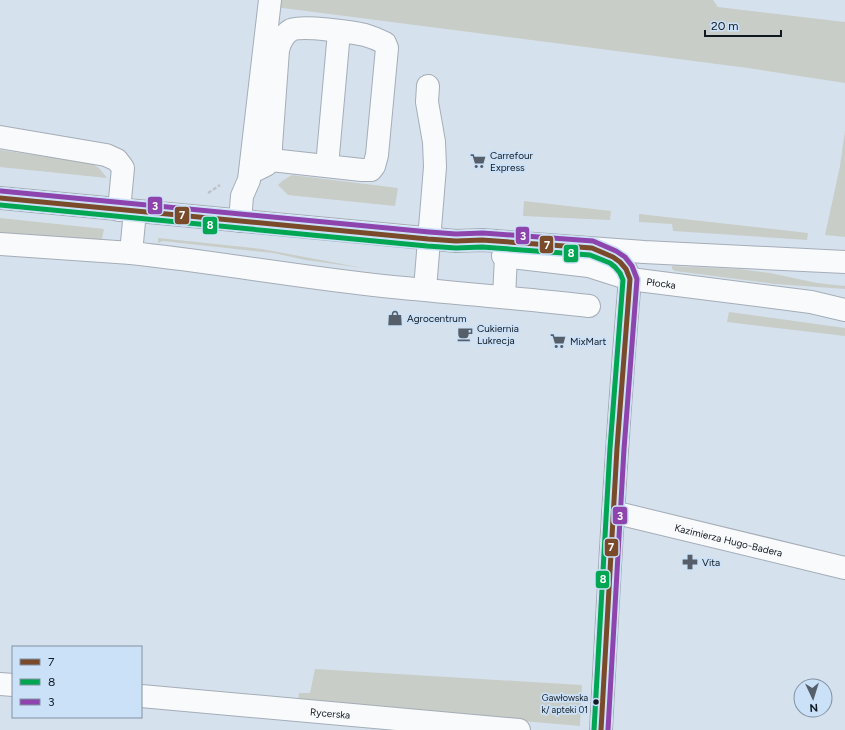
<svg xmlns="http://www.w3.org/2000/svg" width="845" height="730" viewBox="0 0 845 730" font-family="Figtree,sans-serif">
<rect width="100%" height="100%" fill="#d6e1ee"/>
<g fill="#c9cdc7">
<path d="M275,0H713L718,7L845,22V83L748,68L275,7Z"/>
<path d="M845,130V237L825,235L840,166Z"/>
<path d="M0,150L91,163L99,168L107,178L0,167Z"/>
<path d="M292,175L398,188L395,206L288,195L278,185L282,181Z"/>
<path d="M524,201L611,211L610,220L523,216Z"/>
<path d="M639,214L808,233L807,240L673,231L672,224L639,222Z"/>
<path d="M0,218L104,229L101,243L0,235Z"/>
<path d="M158,238L262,249L363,268L306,260L273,253L163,241L158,243Z"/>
<path d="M672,266L739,269L770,273L817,283L845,286V289L775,284L675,271L672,269Z"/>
<path d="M729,312L845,328V336L727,322Z"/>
<path d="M315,669L582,685L580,726L298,702L299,693H310Z"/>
</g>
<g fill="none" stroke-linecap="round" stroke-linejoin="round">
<defs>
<g id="minor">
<path d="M0,137L106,155L117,160L123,168L119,210"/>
<path d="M327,166L339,32"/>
<path d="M250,173L266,165L271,160L362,170H371L374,166L377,155L387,48L385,43C379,40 372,37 365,35C351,32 303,25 291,30C284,34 280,42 278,50L271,146V160"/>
<path d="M0,198L456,241L482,240L644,252L845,262"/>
<path d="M240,221L242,196L249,180L270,0"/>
<path d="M0,244L131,253L135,211"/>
<path d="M599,251C613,256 626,264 630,279C617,429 609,580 601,730"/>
<path d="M131,253C215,262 299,277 383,286C452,293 520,298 589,306"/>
<path id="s1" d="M503,256L589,266L630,279L811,302L845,310"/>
<path d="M425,289L435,167L434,142L427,102L428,86"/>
<path d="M504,297L506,256"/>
<path id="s2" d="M613,512L845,568"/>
<path d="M0,684L13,685"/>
<path id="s3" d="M141,696L519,730"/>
</g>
</defs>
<use href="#minor" stroke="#a4adb7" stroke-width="24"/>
<path stroke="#bfc2c8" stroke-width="2.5" stroke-dasharray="4 2" stroke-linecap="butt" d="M208,193L220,185"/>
<use href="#minor" stroke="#f9fafc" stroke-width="22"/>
<defs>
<path id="bus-1" d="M0,198L428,239L456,241L482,240L592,248L613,257L620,262L626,269L630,279L617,448L601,730"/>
<path id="bus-2" d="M0,205L427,246L456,248L482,247L590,255L610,263L615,267L620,273L623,280L610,448L594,730"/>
<path id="bus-3" d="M1,191L429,232L456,234L483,233L593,241L616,251L625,257L632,266L637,279L624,449L608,730"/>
</defs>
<use href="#bus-1" stroke="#cbe1f8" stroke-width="8"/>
<use href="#bus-2" stroke="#cbe1f8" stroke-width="8"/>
<use href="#bus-3" stroke="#cbe1f8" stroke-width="8"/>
<use href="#bus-1" stroke="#7a4b2a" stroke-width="5"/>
<use href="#bus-2" stroke="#00a651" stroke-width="5"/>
<use href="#bus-3" stroke="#8e44ad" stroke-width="5"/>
</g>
<defs>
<symbol id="supermarket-bare" viewBox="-9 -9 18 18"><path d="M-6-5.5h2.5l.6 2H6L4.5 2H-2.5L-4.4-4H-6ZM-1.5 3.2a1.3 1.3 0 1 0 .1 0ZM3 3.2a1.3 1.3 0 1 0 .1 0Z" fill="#565f69" stroke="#cbe1f8" stroke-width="2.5" paint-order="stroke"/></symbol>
<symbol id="shop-bare" viewBox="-9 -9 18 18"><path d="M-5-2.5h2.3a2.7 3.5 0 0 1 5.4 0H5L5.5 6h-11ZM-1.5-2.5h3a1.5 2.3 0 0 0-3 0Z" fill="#565f69" stroke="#cbe1f8" stroke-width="2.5" paint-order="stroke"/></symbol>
<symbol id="cafe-bare" viewBox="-9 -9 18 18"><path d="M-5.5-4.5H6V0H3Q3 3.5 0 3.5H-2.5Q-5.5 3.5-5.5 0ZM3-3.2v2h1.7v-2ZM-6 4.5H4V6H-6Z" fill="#565f69" stroke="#cbe1f8" stroke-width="2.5" paint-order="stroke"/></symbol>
<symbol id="pharmacy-bare" viewBox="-9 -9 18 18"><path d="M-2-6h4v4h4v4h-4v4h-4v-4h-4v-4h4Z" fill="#565f69" stroke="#cbe1f8" stroke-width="2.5" paint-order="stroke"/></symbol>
</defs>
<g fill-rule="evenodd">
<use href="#supermarket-bare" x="467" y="150" width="22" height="22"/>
<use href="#shop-bare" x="384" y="307" width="22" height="22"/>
<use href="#cafe-bare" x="454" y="323" width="22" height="22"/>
<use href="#supermarket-bare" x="547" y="330" width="22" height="22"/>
<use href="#pharmacy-bare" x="679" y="551" width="22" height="22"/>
</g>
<circle fill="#111921" stroke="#cbe1f8" stroke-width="1.5" cx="596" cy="702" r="3.5"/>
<g text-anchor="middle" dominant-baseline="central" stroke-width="3.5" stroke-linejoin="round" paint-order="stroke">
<g font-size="9" fill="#111921" stroke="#cbe1f8" text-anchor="end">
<text x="588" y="697">Gawłowska<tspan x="588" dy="12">k/ apteki 01</tspan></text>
</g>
<g font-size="10" fill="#111921" stroke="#cbe1f8" text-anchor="start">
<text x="490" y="155">Carrefour<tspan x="490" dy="12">Express</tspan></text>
<text x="407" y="318">Agrocentrum</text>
<text x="477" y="328">Cukiernia<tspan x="477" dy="12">Lukrecja</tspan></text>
<text x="570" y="341">MixMart</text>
<text x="702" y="562">Vita</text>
</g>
<g font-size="10" fill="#111921" stroke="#cbe1f8">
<text stroke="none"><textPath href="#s1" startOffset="161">Płocka</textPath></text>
<text stroke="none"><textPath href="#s2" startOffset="119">Kazimierza Hugo-Badera</textPath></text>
<text stroke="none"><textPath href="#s3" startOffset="190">Rycerska</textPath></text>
</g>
</g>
<g stroke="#cbe1f8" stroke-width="1.5">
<rect x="147" y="196" width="16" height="19" rx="4" fill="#8e44ad"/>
<rect x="174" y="206" width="16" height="19" rx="4" fill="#7a4b2a"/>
<rect x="202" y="216" width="16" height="19" rx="4" fill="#00a651"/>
<rect x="515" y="226" width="15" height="19" rx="4" fill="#8e44ad"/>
<rect x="539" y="235" width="15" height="19" rx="4" fill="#7a4b2a"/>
<rect x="563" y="244" width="16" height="19" rx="4" fill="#00a651"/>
<rect x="612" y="506" width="16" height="19" rx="4" fill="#8e44ad"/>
<rect x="604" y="538" width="15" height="19" rx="4" fill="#7a4b2a"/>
<rect x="595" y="570" width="15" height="19" rx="4" fill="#00a651"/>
</g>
<g font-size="11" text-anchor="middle" font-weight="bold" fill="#fff">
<text x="155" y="210">3</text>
<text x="182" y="219">7</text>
<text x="210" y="229">8</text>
<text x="523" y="240">3</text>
<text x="547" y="249">7</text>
<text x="571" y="257">8</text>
<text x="620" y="520">3</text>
<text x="611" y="551">7</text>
<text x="603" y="583">8</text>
</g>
<rect x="12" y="646" width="130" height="72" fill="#cbe1f8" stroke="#8191a2"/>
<rect x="20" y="659" width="20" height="6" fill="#7a4b2a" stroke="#8191a2"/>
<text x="48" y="666" font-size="12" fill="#111921">7</text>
<rect x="20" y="679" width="20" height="6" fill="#00a651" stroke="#8191a2"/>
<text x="48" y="686" font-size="12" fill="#111921">8</text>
<rect x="20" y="699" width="20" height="6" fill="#8e44ad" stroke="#8191a2"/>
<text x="48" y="706" font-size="12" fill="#111921">3</text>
<g transform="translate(813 698) rotate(176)"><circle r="19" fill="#cbe1f8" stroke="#8191a2"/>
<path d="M0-3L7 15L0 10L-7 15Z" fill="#565f69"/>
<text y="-6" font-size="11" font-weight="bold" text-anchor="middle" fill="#111921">N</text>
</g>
<path d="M705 30v6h76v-6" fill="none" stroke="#111921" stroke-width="2"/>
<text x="711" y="30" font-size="12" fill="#111921" stroke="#cbe1f8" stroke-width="3" paint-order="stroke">20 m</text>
</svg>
